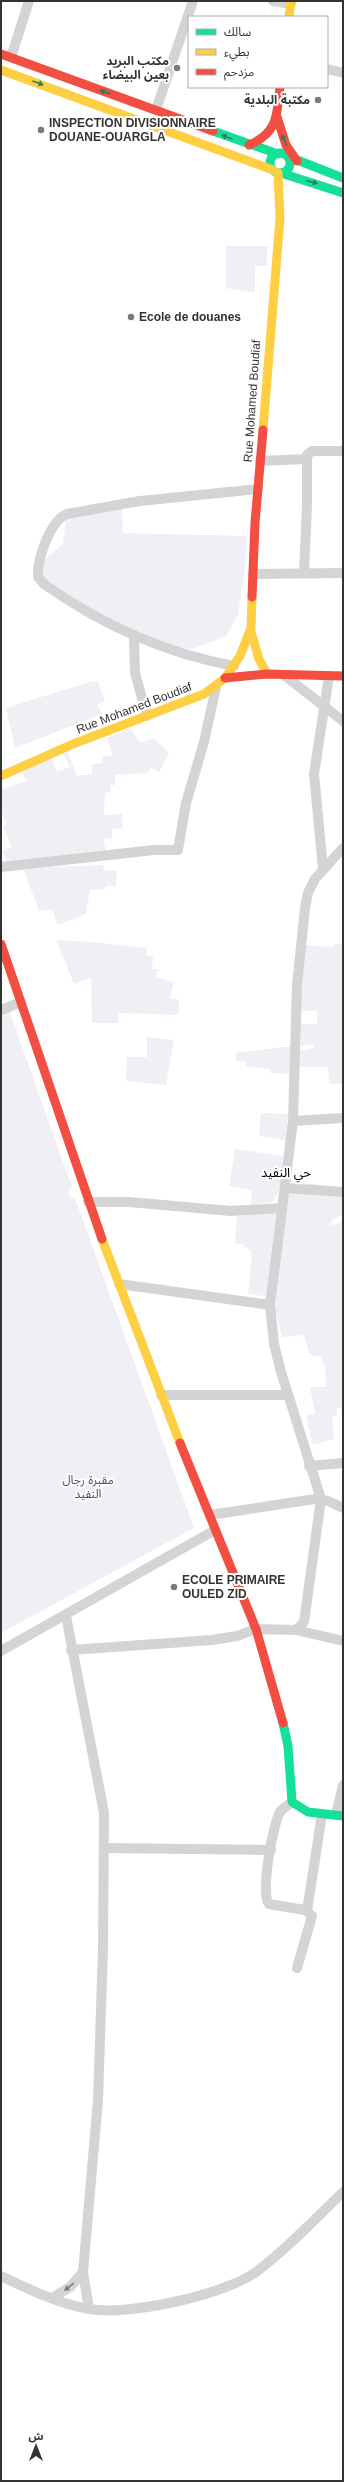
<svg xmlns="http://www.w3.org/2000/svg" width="344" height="2482" viewBox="0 0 344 2482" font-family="Arial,'Noto Sans Arabic',sans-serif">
<rect width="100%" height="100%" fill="#fff"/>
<g fill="#f1eff6">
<path d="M226,246H267V266H255V293L226,288Z"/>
<path d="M122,506L123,533L247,536L244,577L238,615L226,636L193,649H179L139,637L43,580L44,560L63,544L66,517Z"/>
<path d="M92,681L94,683L98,681L105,700L97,705L102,714L15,748L6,708Z"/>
<path d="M130,728L140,743L154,738L169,753L159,773L151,767L148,773L115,775V785H110L111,792L105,793L104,815L122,814L123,828L112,829V838L103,839L107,854L22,863L20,859L8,864L2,851L12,847L3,826L7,824L1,810V790L26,781L21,768L51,756L57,772L70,767L62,752L67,750L77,776L92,774V764L103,763L101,757L113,755L107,738Z"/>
<path d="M103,865L104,870L117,871L116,886H106L105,889L90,890L86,914L58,925L52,909L39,911L23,868Z"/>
<path d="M56,940L92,942L147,948L146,955L153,956L152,969H158L156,977L174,982L170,998L179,1000V1015L118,1013V1023H92L91,978L74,984Z"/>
<path d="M335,944H343V1084H329L328,1067H298V1052L314,1048V1044L301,1046L300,1024H317V1011H300L305,945L333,947Z"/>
<path d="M9,1010L72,1187L68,1192L70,1197L75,1198L194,1528L1,1633V1013Z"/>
<path d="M147,1037L174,1040L166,1085L126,1081L127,1057H147Z"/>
<path d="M292,1046L291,1074L271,1073L270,1069L246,1066L245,1061H236V1053Z"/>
<path d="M261,1113L288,1114L286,1140L259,1136Z"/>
<path d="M235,1149L283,1156L280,1189L272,1202L251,1205L252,1190L229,1186Z"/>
<path d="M316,1184L343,1191V1214L331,1221L332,1226L343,1220V1407L337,1409V1415L332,1417L334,1439L313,1445L306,1416L315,1414L310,1387H326L325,1364H322V1356H314L309,1354L304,1335L282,1337L275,1309L288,1192L298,1185Z"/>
<path d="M276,1211L269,1297L248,1294L252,1253L243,1244H235L237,1216Z"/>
</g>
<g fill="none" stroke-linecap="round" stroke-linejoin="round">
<g stroke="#d4d4d4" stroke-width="10">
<path d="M273,1L291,4"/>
<path d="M11,57L29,1"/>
<path d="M327,69L343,73"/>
<path d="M156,110L193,1"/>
<path d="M260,461L306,459"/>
<path d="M304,573L307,505V455L312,451H343"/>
<path d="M253,574L343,573"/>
<path d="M134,637L135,673L147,716"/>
<path d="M234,666C164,653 102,625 44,584L38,577C37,559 50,521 67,514L140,501L258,489"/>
<path d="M284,675L343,721"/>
<path d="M1,867L154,850H178L186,803L204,742L216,687"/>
<path d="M323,869L314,774L329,676"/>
<path d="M1,1010L21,1002"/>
<path d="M293,1121L343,1118"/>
<path d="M285,1188L343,1192"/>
<path d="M88,1202H129L231,1211L282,1208"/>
<path d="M119,1284L270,1305"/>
<path d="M161,1395H287"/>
<path d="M309,1466L343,1463"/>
<path d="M210,1515L315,1499L328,1501L343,1508"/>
<path d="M66,1616L104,1813L103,1949L98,2100L83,2272L89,2309"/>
<path d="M296,1630L343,1641"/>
<path d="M71,1650L212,1640L237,1636L256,1629L296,1630L304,1622L321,1499L281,1372L274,1344L270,1305L293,1121L297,985L305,908L308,893L315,879L343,848"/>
<path d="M1,1651L215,1530"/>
<path d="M292,1802C288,1805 283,1808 280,1812C273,1824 260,1893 269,1904L305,1910L312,1916L297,1968"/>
<path d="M336,1815L343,1785"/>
<path d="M104,1848L271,1850"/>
<path d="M307,1911L322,1814"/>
<path d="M1,2276C28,2289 59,2304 89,2309C128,2316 224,2295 256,2272C287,2249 315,2219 343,2192"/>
<path d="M52,2298L70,2287L83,2272"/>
</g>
<g stroke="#16e098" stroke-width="9">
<path d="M213,131L278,154"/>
<circle cx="280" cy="163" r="10"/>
<path d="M287,156L343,178"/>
<path d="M281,173L343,193"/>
<path d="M283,1723L288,1746L292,1802L308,1812L343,1816"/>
</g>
<g stroke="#ffcf43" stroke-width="9">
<path d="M289,17L291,1"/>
<path d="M1,70L273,170"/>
<path d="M263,430L280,218L278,173"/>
<path d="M251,632L259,659L267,674"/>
<path d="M1,776L73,744L204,694L225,678L240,656L251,628L252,597"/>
<path d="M102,1239L180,1443"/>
</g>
<g stroke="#f24e42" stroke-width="9">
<path d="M1,54L213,131"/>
<path d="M277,117L286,145L297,161"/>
<path d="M249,145C278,133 277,115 280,87"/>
<path d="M252,597L255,523L263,430"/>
<path d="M225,678L267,674L343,676"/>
<path d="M1,944L102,1239"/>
<path d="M180,1443L256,1629L283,1723"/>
</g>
</g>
<defs><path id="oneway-solid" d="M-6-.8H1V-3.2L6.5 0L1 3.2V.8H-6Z"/></defs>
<g fill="#268160">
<use href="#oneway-solid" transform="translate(38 83) rotate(20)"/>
<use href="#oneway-solid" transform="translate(105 92) rotate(-160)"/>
<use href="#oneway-solid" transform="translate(227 137) rotate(-159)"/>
<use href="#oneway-solid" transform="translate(284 140) rotate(-113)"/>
<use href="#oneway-solid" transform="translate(312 182) rotate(15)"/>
</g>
<use fill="#7b7b7b" href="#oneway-solid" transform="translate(69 2287) rotate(141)"/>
<g fill="#7a7a7a" stroke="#fff" stroke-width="1.5">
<circle cx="177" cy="68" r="4"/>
<circle cx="318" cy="100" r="4"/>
<circle cx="41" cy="130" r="4"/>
<circle cx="131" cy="317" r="4"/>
<circle cx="174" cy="1587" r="4"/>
</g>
<g text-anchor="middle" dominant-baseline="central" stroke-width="4" stroke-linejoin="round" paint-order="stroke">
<g font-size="12" font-weight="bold" fill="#333" stroke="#fff" text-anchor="start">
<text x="169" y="61" text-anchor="end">مكتب البريد<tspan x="169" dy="14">بعين البيضاء</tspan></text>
<text x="310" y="100" text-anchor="end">مكتبة البلدية</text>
<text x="49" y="123">INSPECTION DIVISIONNAIRE<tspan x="49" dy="14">DOUANE-OUARGLA</tspan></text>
<text x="139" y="317">Ecole de douanes</text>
<text x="182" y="1580">ECOLE PRIMAIRE<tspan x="182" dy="14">OULED ZID</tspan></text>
</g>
<g font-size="12" fill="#333" stroke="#fff">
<text transform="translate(252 401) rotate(-86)">Rue Mohamed Boudiaf</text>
<text transform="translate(134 708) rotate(-21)">Rue Mohamed Boudiaf</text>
</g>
<g font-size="12" fill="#543f70" stroke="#fff">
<text x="88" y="1480">مقبرة رجال<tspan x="88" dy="14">النفيد</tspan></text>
</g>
<g font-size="13" fill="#000" stroke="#fff">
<text x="286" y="1172">حي النفيد</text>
</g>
</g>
<rect width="344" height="2482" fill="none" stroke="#333333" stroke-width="4"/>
<rect x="188" y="16" width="140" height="72" fill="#ffffff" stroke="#adadad"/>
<rect x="196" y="29" width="20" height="6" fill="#16e098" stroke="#adadad"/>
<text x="224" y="36" font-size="12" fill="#333333">سالك</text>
<rect x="196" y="49" width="20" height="6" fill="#ffcf43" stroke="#adadad"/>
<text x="224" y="56" font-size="12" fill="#333333">بطيء</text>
<rect x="196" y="69" width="20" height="6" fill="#f24e42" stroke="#adadad"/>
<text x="224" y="76" font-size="12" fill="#333333">مزدحم</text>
<g transform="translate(36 2446)" stroke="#ffffff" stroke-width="3" paint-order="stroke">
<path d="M0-3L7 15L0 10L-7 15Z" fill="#333333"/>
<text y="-6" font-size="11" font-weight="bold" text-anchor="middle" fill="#333333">ش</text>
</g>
</svg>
